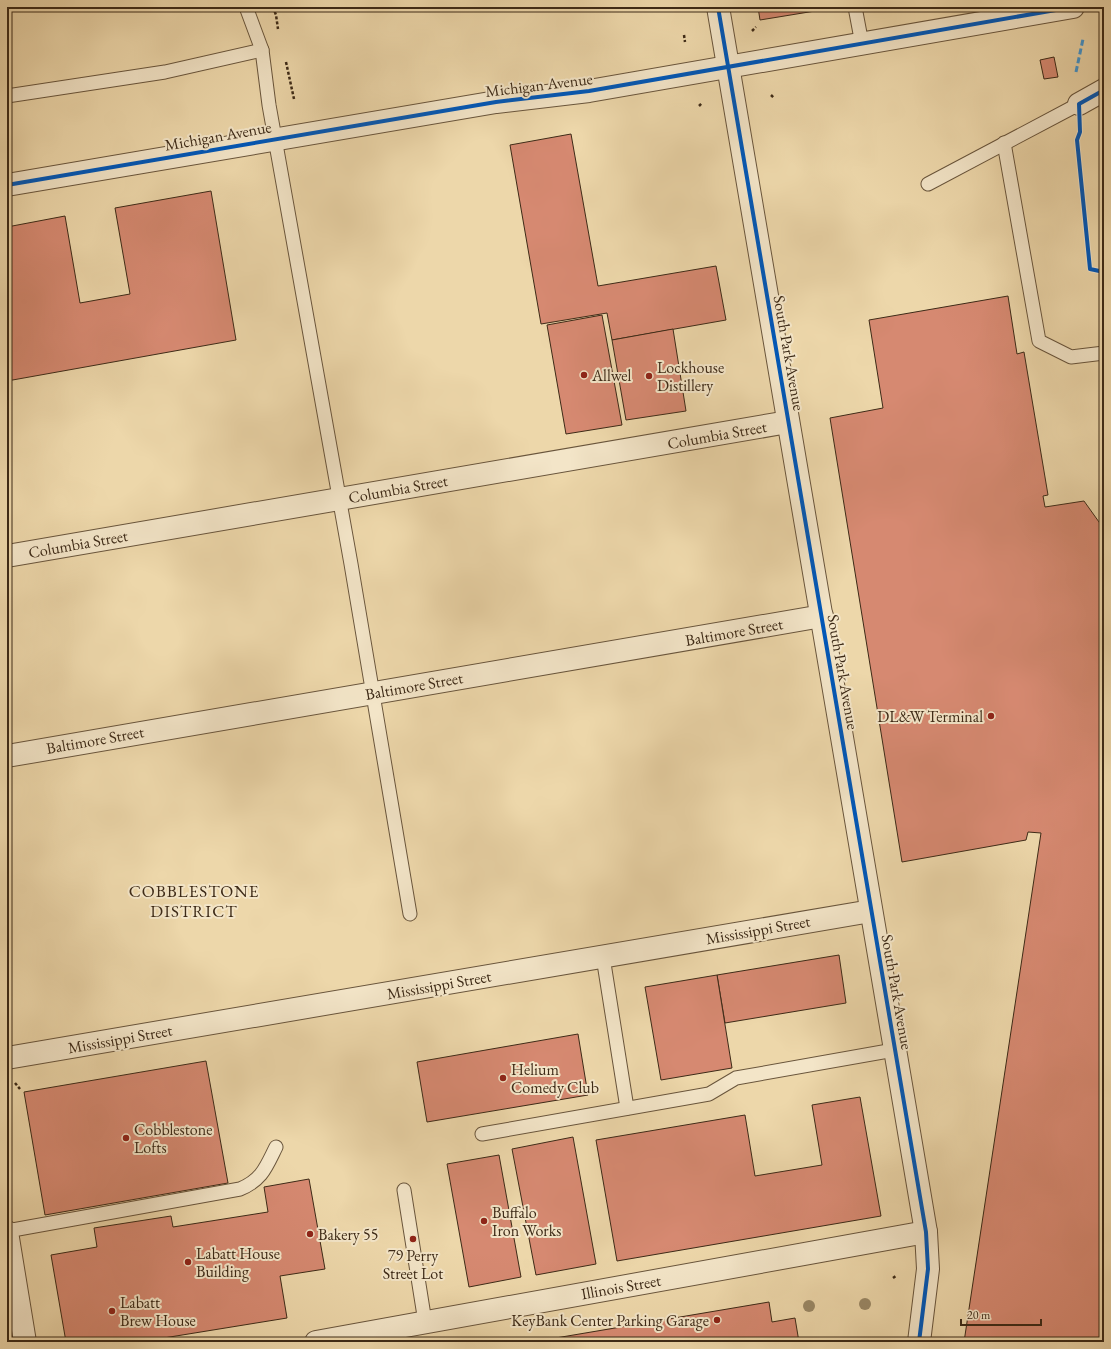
<svg xmlns="http://www.w3.org/2000/svg" width="1111" height="1349" viewBox="0 0 1111 1349" font-family="'EB Garamond',serif">
<rect width="100%" height="100%" fill="#edd7aa"/>
<filter id="stains"><feTurbulence type="fractalNoise" baseFrequency=".005" numOctaves="4"/><feColorMatrix values="0 0 0 0 .2 0 0 0 0 .09 0 0 0 0 .02 0 0 0 .5 -.17"/></filter>
<radialGradient id="worn" r=".72"><stop offset=".6" stop-color="#630" stop-opacity="0"/><stop offset="1" stop-color="#630" stop-opacity=".3"/></radialGradient>
<g fill="#d68971" stroke="#3d2a17">
<path d="M758,7H815V11L760,20Z"/>
<path d="M1054,57L1058,77L1044,79L1040,60Z"/>
<path d="M571,134L598,286L716,266L726,320L612,340L607,313L541,324L510,145Z"/>
<path d="M211,191L236,340L7,381V227L65,216L80,303L130,294L115,208Z"/>
<path d="M1008,296L1017,354L1024,352L1048,495L1043,496L1045,507L1084,501L1104,529V579L1101,595L1104,601V1342H964L1041,833L1028,832L1026,840L902,862L830,418L883,408L869,320Z"/>
<path d="M602,315L622,425L566,434L547,325Z"/>
<path d="M673,329L686,411L626,420L612,340Z"/>
<path d="M839,955L846,1003L725,1023L717,975Z"/>
<path d="M717,975L732,1068L661,1080L645,987Z"/>
<path d="M578,1034L588,1095L427,1122L417,1062Z"/>
<path d="M206,1061L228,1183L45,1215L24,1092Z"/>
<path d="M860,1097L881,1216L617,1261L596,1140L745,1115L755,1176L822,1165L812,1105Z"/>
<path d="M573,1137L596,1264L536,1275L512,1149Z"/>
<path d="M499,1155L521,1277L469,1287L447,1164Z"/>
<path d="M309,1179L325,1269L280,1276L287,1318L139,1342H66L51,1255L97,1247L94,1228L171,1216L173,1227L268,1212L264,1187Z"/>
<path d="M769,1302L772,1322L795,1318L799,1342H532Z"/>
</g>
<g fill="none" stroke-linecap="round" stroke-linejoin="round">
<defs>
<g id="service">
<path d="M246,7L262,50L269,105L351,564L410,914"/>
<path d="M855,7L862,44"/>
<path d="M7,96L165,72L262,50"/>
<path d="M1004,143L1039,341L1071,357L1104,353"/>
<path d="M928,184L1079,104"/>
<path d="M603,957L627,1108"/>
<path d="M482,1134L709,1094L736,1078L894,1050"/>
<path d="M404,1190L425,1322"/>
<path d="M7,1231L240,1189C262,1180 266,1167 276,1147"/>
</g>
<g id="minor">
<path d="M1079,104L1104,90"/>
<path d="M7,556L788,422"/>
<path d="M7,756L822,616"/>
<path d="M7,1058L871,911"/>
<path d="M7,1232L25,1342"/>
<path d="M316,1342L926,1232"/>
</g>
<g id="tertiary">
<path d="M718,7L926,1232L928,1269L919,1342"/>
<path d="M7,185L496,102L589,91L1073,7"/>
</g>
</defs>
<use href="#service" stroke="#69553c" stroke-width="15"/>
<use href="#minor" stroke="#69553c" stroke-width="24"/>
<use href="#tertiary" stroke="#69553c" stroke-width="24"/>
<g stroke="#3d2a17" stroke-width="2.5" stroke-dasharray="3 2" stroke-linecap="butt">
<path d="M273,7L276,15L278,29"/>
<path d="M752,31L756,27"/>
<path d="M684,35L685,42"/>
<path d="M286,62L294,99"/>
<path d="M771,95L774,98"/>
<path d="M699,106L702,103"/>
<path d="M7,1030L11,1024"/>
<path d="M15,1083L20,1089"/>
<path d="M893,1278L897,1275"/>
</g>
<use href="#service" stroke="#f3e5c8" stroke-width="13"/>
<use href="#minor" stroke="#f3e5c8" stroke-width="22"/>
<use href="#tertiary" stroke="#f3e5c8" stroke-width="22"/>
<path stroke="#3f96d4" stroke-width="3" stroke-dasharray="6 3" stroke-linecap="butt" d="M1076,72L1083,39L1085,38"/>
<defs>
<g id="cycleway">
<path d="M718,7L926,1232L928,1269L919,1342"/>
<path d="M1104,90L1079,104L1080,132L1077,140L1090,269L1104,272"/>
<path d="M7,185L496,102L589,91L1073,7"/>
</g>
</defs>
<use href="#cycleway" stroke="#f3e5c8" stroke-width="6"/>
<use href="#cycleway" stroke="#0057b8" stroke-width="4"/>
</g>
<g fill="#9a8866">
<circle cx="865" cy="1304" r="6"/>
<circle cx="809" cy="1306" r="6"/>
</g>
<g fill="#8f2418" stroke="#f3e5c8" stroke-width="1.5">
<circle cx="584" cy="375" r="4"/>
<circle cx="649" cy="376" r="4"/>
<circle cx="991" cy="716" r="4"/>
<circle cx="503" cy="1078" r="4"/>
<circle cx="126" cy="1138" r="4"/>
<circle cx="484" cy="1221" r="4"/>
<circle cx="310" cy="1234" r="4"/>
<circle cx="413" cy="1239" r="4"/>
<circle cx="188" cy="1262" r="4"/>
<circle cx="112" cy="1311" r="4"/>
<circle cx="717" cy="1320" r="4"/>
</g>
<g text-anchor="middle" dominant-baseline="central" stroke-width="4" stroke-linejoin="round" paint-order="stroke">
<g font-size="16" fill="#3d2a17" stroke="#f3e5c8">
<text transform="translate(539 85) rotate(-7)">Michigan Avenue</text>
<text transform="translate(218 136) rotate(-10)">Michigan Avenue</text>
<text transform="translate(789 353) rotate(80)">South Park Avenue</text>
<text transform="translate(717 435) rotate(-10)">Columbia Street</text>
<text transform="translate(398 489) rotate(-10)">Columbia Street</text>
<text transform="translate(78 544) rotate(-10)">Columbia Street</text>
<text transform="translate(734 632) rotate(-10)">Baltimore Street</text>
<text transform="translate(843 672) rotate(80)">South Park Avenue</text>
<text transform="translate(414 686) rotate(-10)">Baltimore Street</text>
<text transform="translate(95 740) rotate(-10)">Baltimore Street</text>
<text transform="translate(758 930) rotate(-10)">Mississippi Street</text>
<text transform="translate(439 985) rotate(-10)">Mississippi Street</text>
<text transform="translate(897 992) rotate(80)">South Park Avenue</text>
<text transform="translate(120 1039) rotate(-10)">Mississippi Street</text>
<text transform="translate(621 1287) rotate(-10)">Illinois Street</text>
</g>
<g font-size="16" fill="#3d2a17" stroke="#f3e5c8" text-anchor="start">
<text x="657" y="367">Lockhouse<tspan x="657" dy="18">Distillery</tspan></text>
<text x="592" y="375">Allwel</text>
<text x="983" y="716" text-anchor="end">DL&amp;W Terminal</text>
<text x="511" y="1069">Helium<tspan x="511" dy="18">Comedy Club</tspan></text>
<text x="134" y="1129">Cobblestone<tspan x="134" dy="18">Lofts</tspan></text>
<text x="492" y="1212">Buffalo<tspan x="492" dy="18">Iron Works</tspan></text>
<text x="318" y="1234">Bakery 55</text>
<text x="196" y="1253">Labatt House<tspan x="196" dy="18">Building</tspan></text>
<text x="413" y="1255" text-anchor="middle">79 Perry<tspan x="413" dy="18">Street Lot</tspan></text>
<text x="120" y="1302">Labatt<tspan x="120" dy="18">Brew House</tspan></text>
<text x="709" y="1320" text-anchor="end">KeyBank Center Parking Garage</text>
</g>
<g font-size="17" letter-spacing="1" fill="#3d2a17" stroke="#f3e5c8">
<text x="194" y="891">COBBLESTONE<tspan x="194" dy="20">DISTRICT</tspan></text>
</g>
</g>
<rect width="1111" height="1349" fill="none" stroke="#edd7aa" stroke-width="24"/>
<rect x="8" y="8" width="1095" height="1333" fill="none" stroke="#3d2a17" stroke-width="2"/>
<rect x="12" y="12" width="1087" height="1325" fill="none" stroke="#3d2a17"/>
<path d="M961 1319v6h80v-6" fill="none" stroke="#3d2a17" stroke-width="2"/>
<text x="967" y="1319" font-size="12" fill="#3d2a17" stroke="#f3e5c8" stroke-width="3" paint-order="stroke">20 m</text>
<rect width="100%" height="100%" filter="url(#stains)"/>
<rect width="100%" height="100%" fill="url(#worn)"/>
</svg>
